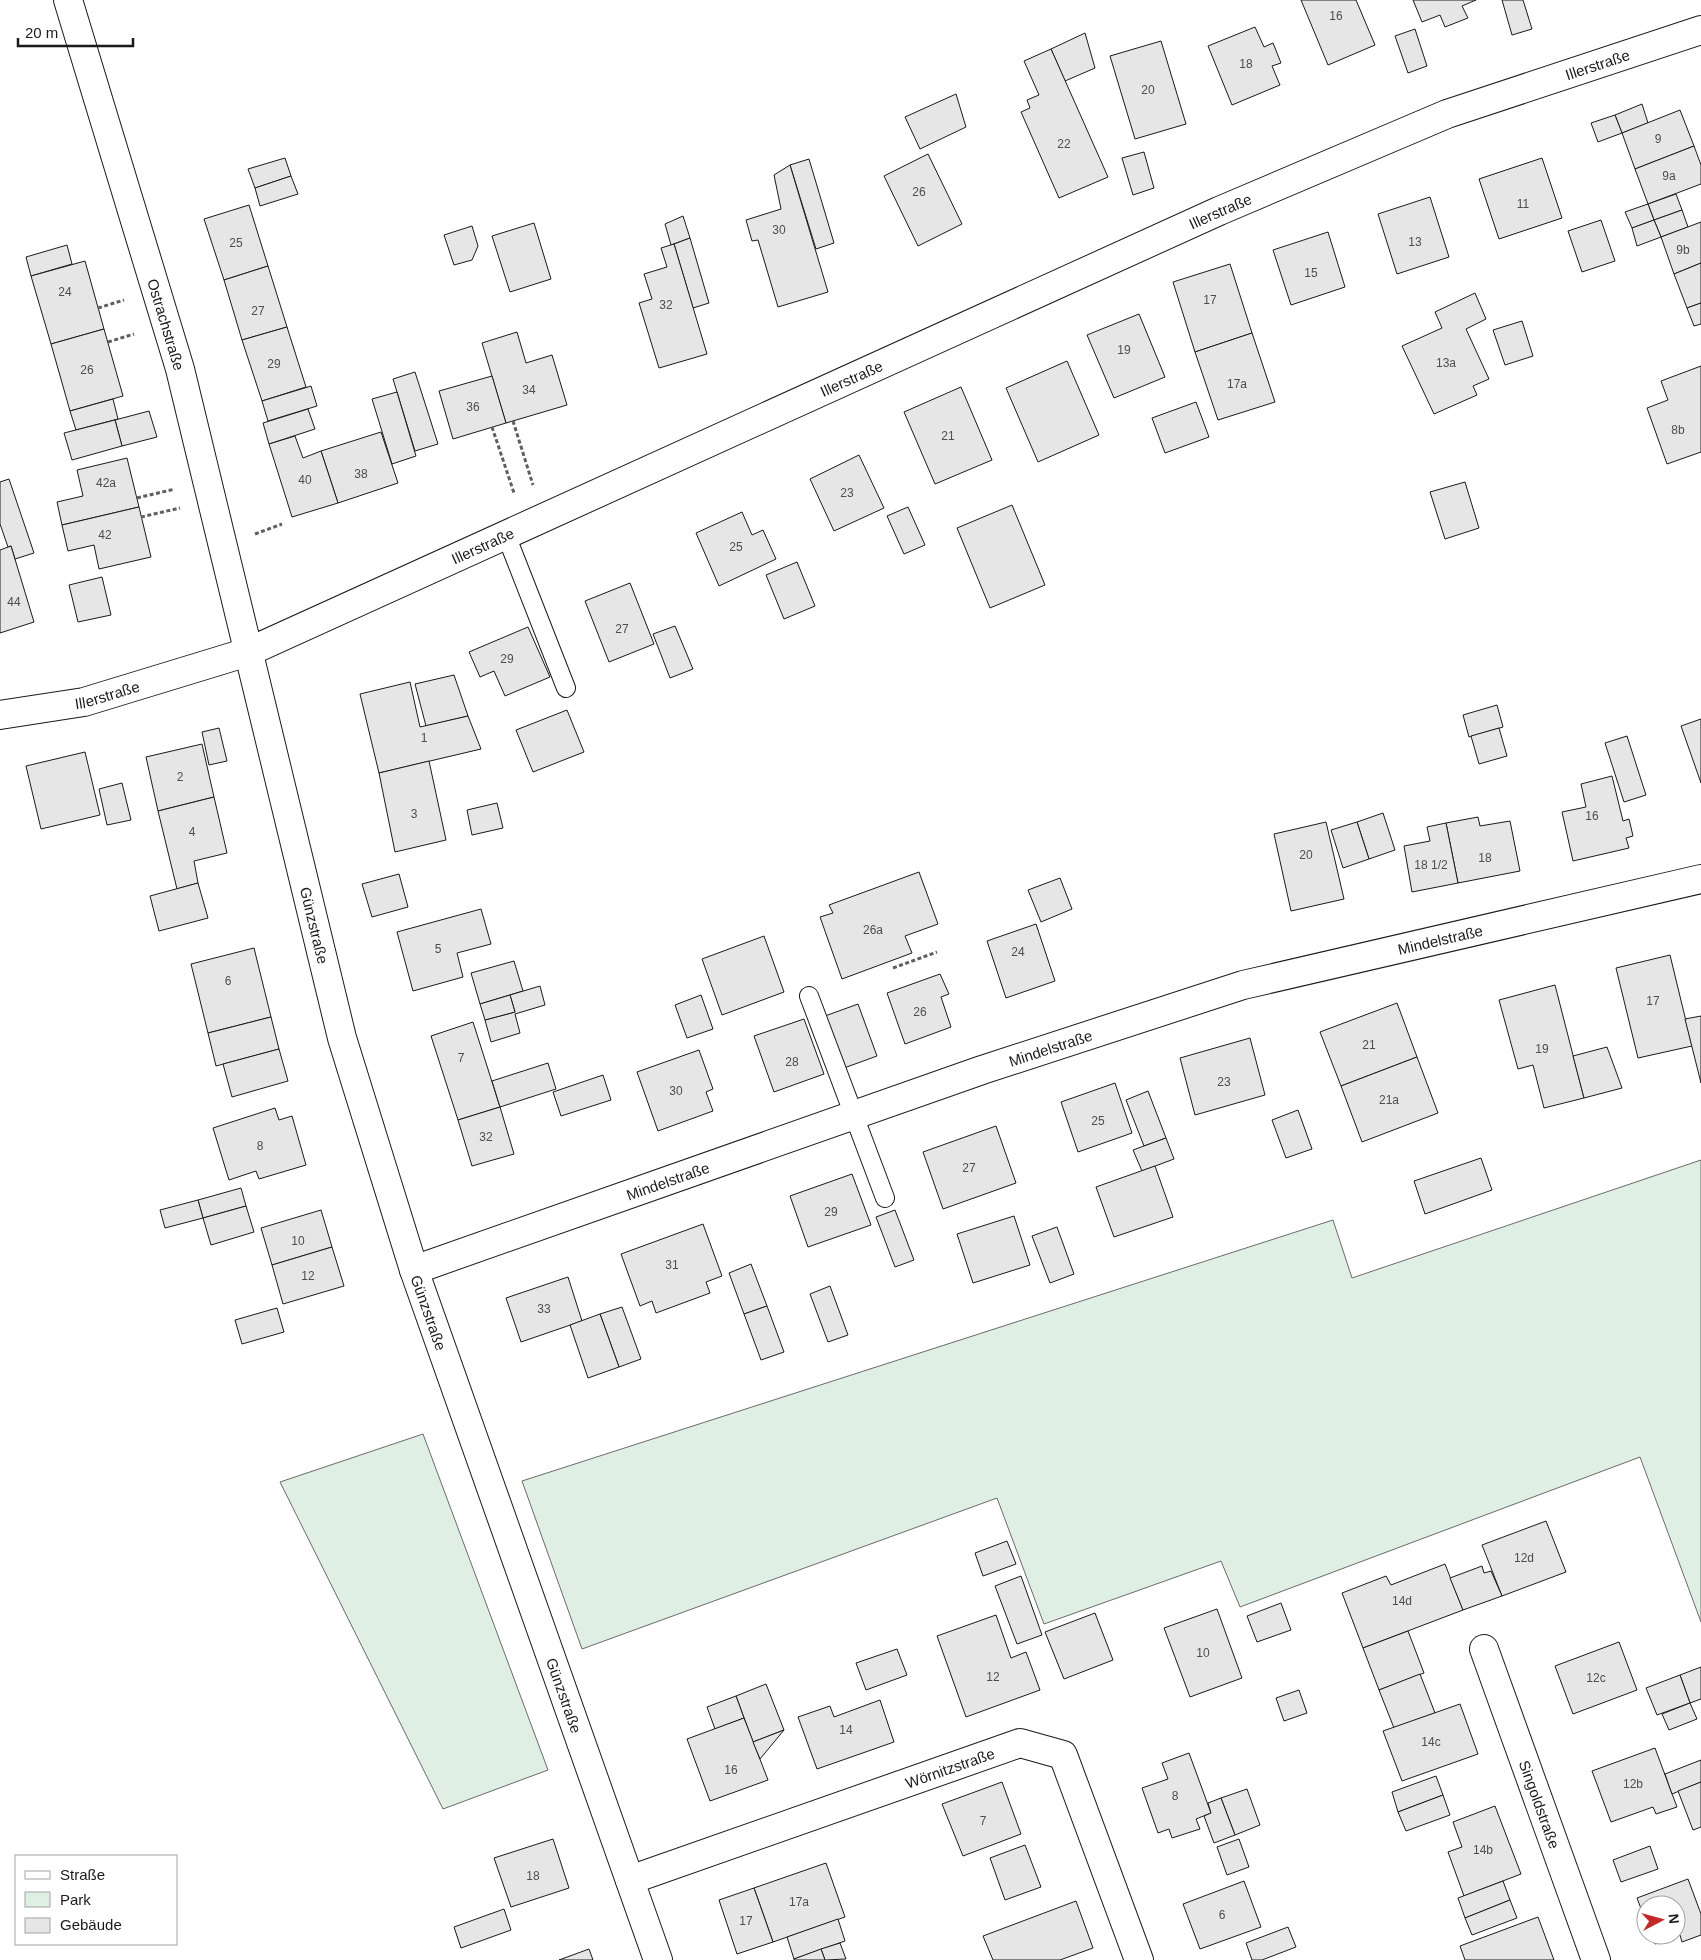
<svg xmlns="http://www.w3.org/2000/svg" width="1701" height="1960" viewBox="0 0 1701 1960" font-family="Helvetica,sans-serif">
<rect width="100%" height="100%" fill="#fff"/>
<g fill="#e0efe3" stroke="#6a6a6a">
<path d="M1701,1160V1622L1640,1457L1240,1607L1221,1561L1044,1624L997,1498L582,1649L522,1481L1333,1220L1352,1278Z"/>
<path d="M423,1434L548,1770L443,1809L280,1482Z"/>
</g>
<g fill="#e6e6e6" stroke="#1a1a1a">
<path d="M1301,0H1356L1375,45L1328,65Z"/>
<path d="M1413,0H1476L1462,6L1468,18L1445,27L1440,15L1422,22Z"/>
<path d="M1502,0H1523L1532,29L1512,35Z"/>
<path d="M1255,27L1264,47L1273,43L1281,63L1272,66L1280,85L1232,105L1208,46Z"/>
<path d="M1415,29L1427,66L1408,73L1395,36Z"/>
<path d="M1085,33L1095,68L1065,81L1051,49Z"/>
<path d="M1161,41L1186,124L1135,139L1110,56Z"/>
<path d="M1051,49L1108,177L1059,198L1021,112L1030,108L1027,100L1039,95L1024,61Z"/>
<path d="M956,94L966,127L920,149L905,117Z"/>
<path d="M1642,104L1648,123L1622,133L1615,115Z"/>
<path d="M1680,110L1694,146L1635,169L1622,133Z"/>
<path d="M1615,115L1622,133L1598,142L1591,123Z"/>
<path d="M1694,146L1701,165V184L1648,204L1635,169Z"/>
<path d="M1144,152L1154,188L1133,195L1122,158Z"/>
<path d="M928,154L962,224L918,246L884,176Z"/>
<path d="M285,158L291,176L255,188L248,169Z"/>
<path d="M1542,158L1562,218L1499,239L1479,179Z"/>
<path d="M809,159L834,243L816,249L790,165Z"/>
<path d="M790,165L828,292L778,307L758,240L752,241L746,220L781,209L774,175Z"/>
<path d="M291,176L298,194L260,206L255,188Z"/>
<path d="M1676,194L1682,210L1654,220L1648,204Z"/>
<path d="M1430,197L1449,257L1397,274L1378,214Z"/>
<path d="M1648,204L1654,220L1632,228L1625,212Z"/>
<path d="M249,205L268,266L224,280L204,219Z"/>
<path d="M1682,210L1688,227L1661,237L1654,220Z"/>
<path d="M683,216L690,238L671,245L665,224Z"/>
<path d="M1601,220L1615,261L1582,272L1568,231Z"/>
<path d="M1654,220L1661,237L1637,246L1632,228Z"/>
<path d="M1701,222V263L1674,274L1661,237Z"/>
<path d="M534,223L551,279L510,292L492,236Z"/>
<path d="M472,226L478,246L472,260L454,265L444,235Z"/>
<path d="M1328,232L1345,287L1291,305L1273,250Z"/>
<path d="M690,238L709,303L693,308L674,244Z"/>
<path d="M674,244L707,354L659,368L639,303L652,299L644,274L667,267L661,248Z"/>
<path d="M67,245L72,264L31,276L26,257Z"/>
<path d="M85,261L104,329L51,344L31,276Z"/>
<path d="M1701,263V303L1687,308L1674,274Z"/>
<path d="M1230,264L1252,333L1195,352L1173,282Z"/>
<path d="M268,266L287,327L242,340L224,280Z"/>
<path d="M1475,293L1486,319L1466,329L1489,379L1473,386L1477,395L1434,414L1402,346L1442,328L1435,312Z"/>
<path d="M1701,303V324L1694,326L1687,308Z"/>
<path d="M1139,314L1165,377L1114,398L1087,335Z"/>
<path d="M1522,321L1533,356L1505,365L1493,330Z"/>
<path d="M287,327L306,387L262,401L242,340Z"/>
<path d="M104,329L123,396L70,411L51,344Z"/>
<path d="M517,332L526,363L552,355L567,405L506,423L482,343Z"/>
<path d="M1252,333L1275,402L1218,420L1195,352Z"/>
<path d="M1067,361L1099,435L1038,462L1006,388Z"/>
<path d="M1701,366V452L1667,464L1647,408L1668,400L1661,381Z"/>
<path d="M415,372L438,444L415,451L393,379Z"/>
<path d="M492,376L506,423L453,439L439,391Z"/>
<path d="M311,386L317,406L268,421L262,401Z"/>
<path d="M961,387L992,460L935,484L904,412Z"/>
<path d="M397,392L416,456L392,464L372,399Z"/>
<path d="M113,399L118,419L76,430L70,411Z"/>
<path d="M1196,402L1209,437L1165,453L1152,418Z"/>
<path d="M308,409L315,429L269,444L263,423Z"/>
<path d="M149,411L157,437L122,446L115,420Z"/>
<path d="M115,420L122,446L72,460L64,433Z"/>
<path d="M381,432L398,483L338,503L321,451Z"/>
<path d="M295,436L303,458L321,451L338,503L292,517L269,444Z"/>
<path d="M859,455L884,508L834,531L810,479Z"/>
<path d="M127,458L139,507L62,525L57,502L83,496L77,470Z"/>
<path d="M9,479L34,553L15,559L11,546L8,547L0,524V482Z"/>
<path d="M1465,482L1479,528L1445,539L1430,492Z"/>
<path d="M1012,505L1045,585L990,608L957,528Z"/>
<path d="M139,507L151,557L99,569L94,545L68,551L62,525Z"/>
<path d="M908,507L925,545L904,554L887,516Z"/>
<path d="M742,512L752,535L763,530L776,559L719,586L696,533Z"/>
<path d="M11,546L34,622L0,633V550Z"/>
<path d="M797,562L815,606L784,619L766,575Z"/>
<path d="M102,577L111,615L78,622L69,585Z"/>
<path d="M630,583L654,644L609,662L585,601Z"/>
<path d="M675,626L693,669L670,678L653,634Z"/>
<path d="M528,627L550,677L505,696L494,671L480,677L469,652Z"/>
<path d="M454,675L468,716L426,726L415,684Z"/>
<path d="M410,682L420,727L468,716L481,749L379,773L360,694Z"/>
<path d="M1497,705L1503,727L1469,737L1463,715Z"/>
<path d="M567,710L584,752L533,772L516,730Z"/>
<path d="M1701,719V783L1681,726Z"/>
<path d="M219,728L227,761L209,765L202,732Z"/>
<path d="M1499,728L1507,756L1479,764L1471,736Z"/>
<path d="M1627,736L1646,795L1624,802L1605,743Z"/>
<path d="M202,744L214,797L158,811L146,757Z"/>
<path d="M85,752L100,815L41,829L26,766Z"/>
<path d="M429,761L446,840L395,852L379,773Z"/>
<path d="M1612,776L1623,821L1629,819L1633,836L1626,838L1629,848L1573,861L1562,812L1586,807L1581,784Z"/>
<path d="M122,783L131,820L107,825L99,789Z"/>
<path d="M214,797L227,853L194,861L198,883L177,889L158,811Z"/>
<path d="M497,803L503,828L472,835L467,810Z"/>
<path d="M1383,813L1395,850L1369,859L1357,822Z"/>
<path d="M1478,817L1480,826L1510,821L1520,871L1458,883L1446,823Z"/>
<path d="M1326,822L1344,899L1291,911L1274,834Z"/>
<path d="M1357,822L1369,859L1343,868L1331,830Z"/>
<path d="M1446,823L1458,883L1412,892L1404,846L1430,841L1427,827Z"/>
<path d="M919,872L938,924L905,936L912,953L842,979L820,917L833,913L829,905Z"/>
<path d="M399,874L408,907L372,917L362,884Z"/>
<path d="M1060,878L1072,909L1041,922L1028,890Z"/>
<path d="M198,883L208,918L159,931L150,896Z"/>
<path d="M481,909L491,944L457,953L463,977L413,991L397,932Z"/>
<path d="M1036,924L1055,981L1006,998L987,941Z"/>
<path d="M764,936L784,992L722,1015L702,959Z"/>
<path d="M254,948L271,1017L208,1033L191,964Z"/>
<path d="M1670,955L1692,1046L1638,1058L1616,968Z"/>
<path d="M514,961L523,991L480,1004L471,973Z"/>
<path d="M940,974L949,994L941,997L951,1027L905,1044L887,993Z"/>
<path d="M1555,985L1584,1098L1544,1108L1533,1065L1518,1069L1499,1000Z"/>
<path d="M540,986L545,1005L515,1014L520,1033L491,1042L485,1020L515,1012L510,995Z"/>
<path d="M510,995L515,1012L485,1020L480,1004Z"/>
<path d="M701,995L713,1029L687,1038L675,1005Z"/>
<path d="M1397,1003L1417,1057L1341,1086L1320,1032Z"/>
<path d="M858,1004L877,1056L844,1068L825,1016Z"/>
<path d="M1701,1016V1083L1685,1019Z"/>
<path d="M271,1017L279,1049L216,1066L208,1033Z"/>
<path d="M804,1019L824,1074L774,1092L754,1036Z"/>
<path d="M473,1022L500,1107L458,1120L431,1036Z"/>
<path d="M1250,1038L1265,1095L1195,1115L1180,1058Z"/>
<path d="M1607,1047L1622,1088L1584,1098L1573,1056Z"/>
<path d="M279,1049L288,1081L232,1097L223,1064Z"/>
<path d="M699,1050L713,1089L706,1092L713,1111L658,1131L637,1072Z"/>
<path d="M1417,1057L1438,1113L1362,1142L1341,1086Z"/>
<path d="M548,1063L556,1089L500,1107L492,1081Z"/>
<path d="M603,1075L611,1100L561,1116L553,1092Z"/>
<path d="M1115,1083L1132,1133L1078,1152L1061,1102Z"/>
<path d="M1148,1091L1166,1138L1144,1146L1126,1100Z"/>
<path d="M500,1107L514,1154L472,1166L458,1120Z"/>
<path d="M275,1108L279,1120L292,1116L306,1165L259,1179L256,1171L229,1180L213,1128Z"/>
<path d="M1298,1110L1312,1149L1286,1158L1272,1120Z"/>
<path d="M996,1126L1016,1183L943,1209L923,1152Z"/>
<path d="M1166,1138L1174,1159L1142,1171L1133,1150Z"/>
<path d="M1481,1158L1492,1190L1425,1214L1414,1181Z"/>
<path d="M1155,1166L1173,1217L1114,1237L1096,1187Z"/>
<path d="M852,1174L871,1225L808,1247L790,1196Z"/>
<path d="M241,1188L246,1206L203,1218L198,1200Z"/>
<path d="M198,1200L203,1218L165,1228L160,1210Z"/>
<path d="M246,1206L254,1232L211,1245L203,1218Z"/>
<path d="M321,1210L332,1247L272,1265L261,1228Z"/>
<path d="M895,1210L914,1260L895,1267L876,1217Z"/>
<path d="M1014,1216L1030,1265L973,1283L957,1234Z"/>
<path d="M703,1224L722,1276L706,1282L710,1293L656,1313L652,1301L640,1306L621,1254Z"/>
<path d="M1057,1227L1074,1274L1050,1283L1032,1236Z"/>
<path d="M332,1247L344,1286L283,1304L272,1265Z"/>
<path d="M751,1264L767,1306L744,1314L729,1273Z"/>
<path d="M568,1277L582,1321L521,1342L506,1298Z"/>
<path d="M830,1286L848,1335L828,1342L810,1294Z"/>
<path d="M767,1306L784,1352L761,1360L744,1314Z"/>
<path d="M622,1307L641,1359L619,1367L600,1314Z"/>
<path d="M277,1308L284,1332L242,1344L235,1320Z"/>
<path d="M600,1314L619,1367L588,1378L570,1325Z"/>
<path d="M1546,1521L1566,1572L1502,1596L1482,1545Z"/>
<path d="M1007,1541L1016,1564L983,1576L975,1553Z"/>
<path d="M1445,1564L1463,1610L1363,1648L1342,1593L1386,1576L1391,1585Z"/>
<path d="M1482,1566L1484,1573L1491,1571L1502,1596L1463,1610L1450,1578Z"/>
<path d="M1021,1576L1042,1635L1017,1644L995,1586Z"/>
<path d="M1281,1603L1291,1630L1257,1642L1247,1616Z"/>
<path d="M1217,1609L1242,1678L1190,1697L1164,1628Z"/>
<path d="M1095,1613L1113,1660L1064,1679L1045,1632Z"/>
<path d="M996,1615L1011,1658L1026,1652L1040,1690L966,1717L937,1636Z"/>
<path d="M1408,1631L1424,1673L1379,1690L1363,1648Z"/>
<path d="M1619,1642L1637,1690L1573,1714L1555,1666Z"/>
<path d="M897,1649L907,1675L866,1690L856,1663Z"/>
<path d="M1701,1667V1699L1690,1703L1680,1675Z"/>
<path d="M1420,1674L1435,1713L1394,1728L1379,1690Z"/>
<path d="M1680,1675L1690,1703L1657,1715L1646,1688Z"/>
<path d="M766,1684L784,1730L753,1742L736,1696Z"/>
<path d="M1299,1690L1307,1713L1284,1721L1276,1698Z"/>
<path d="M736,1696L744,1718L715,1729L707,1707Z"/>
<path d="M880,1700L894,1742L817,1769L798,1717L830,1706L834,1717Z"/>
<path d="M1690,1703L1697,1719L1669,1730L1662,1714Z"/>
<path d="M1460,1704L1478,1754L1402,1781L1383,1731Z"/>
<path d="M744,1718L768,1780L710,1801L687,1739Z"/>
<path d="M784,1730L760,1759L753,1742Z"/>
<path d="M1655,1748L1677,1807L1656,1814L1653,1807L1611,1822L1592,1771Z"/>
<path d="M1189,1753L1211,1813L1196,1819L1200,1829L1172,1838L1169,1829L1158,1833L1142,1788L1168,1779L1162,1763Z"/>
<path d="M1701,1760V1782L1672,1794L1665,1774Z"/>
<path d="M1436,1776L1443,1795L1398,1812L1392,1792Z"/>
<path d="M1002,1782L1021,1834L963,1856L942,1804Z"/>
<path d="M1701,1782V1827L1693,1830L1678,1791Z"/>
<path d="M1247,1789L1260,1825L1235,1835L1221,1798Z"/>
<path d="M1443,1795L1450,1815L1406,1831L1398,1812Z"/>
<path d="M1221,1798L1235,1835L1214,1843L1204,1816L1211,1813L1208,1803Z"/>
<path d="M1495,1806L1521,1874L1464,1896L1448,1852L1462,1847L1453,1822Z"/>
<path d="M553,1839L569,1888L511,1907L494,1858Z"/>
<path d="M1239,1839L1249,1867L1227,1875L1217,1847Z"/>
<path d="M1025,1845L1041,1887L1005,1900L990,1858Z"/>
<path d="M1650,1846L1658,1869L1621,1882L1613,1860Z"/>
<path d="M826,1863L845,1917L773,1942L754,1888Z"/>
<path d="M1688,1879L1701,1914V1935L1682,1942L1680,1935L1655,1944L1651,1935H1676V1905H1646V1922L1637,1898Z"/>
<path d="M1244,1881L1261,1927L1200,1949L1183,1904Z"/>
<path d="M1503,1881L1510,1900L1465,1918L1458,1898Z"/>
<path d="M754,1888L773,1942L737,1954L719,1900Z"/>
<path d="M1510,1900L1517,1918L1472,1935L1465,1918Z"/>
<path d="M1076,1901L1093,1948L1060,1960H993L983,1936Z"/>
<path d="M504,1909L511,1930L461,1948L454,1927Z"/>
<path d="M1538,1917L1554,1960H1465L1460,1946Z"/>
<path d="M838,1919L845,1941L794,1959L787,1937Z"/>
<path d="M1288,1927L1296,1947L1262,1960H1252L1246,1943Z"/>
<path d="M840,1943L846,1959L825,1960L821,1949Z"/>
<path d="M589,1949L593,1960H559Z"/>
<path d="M821,1949L825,1960H794V1959Z"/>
</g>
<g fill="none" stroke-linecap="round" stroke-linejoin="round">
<defs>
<g id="service">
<path d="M506,535L566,688"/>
<path d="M809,996L885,1198"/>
</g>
<g id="minor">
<path id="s1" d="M68,0L180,369L342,1038L414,1270L658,1960"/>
<path id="s2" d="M0,715L84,702L248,652L1219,211L1447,114L1701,30"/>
<path id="s3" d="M414,1270L982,1070L1243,985L1701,879"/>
<path id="s4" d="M1484,1649L1596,1960"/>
<path id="s5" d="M630,1880L1020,1743L1063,1755L1139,1960"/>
</g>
</defs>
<use href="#service" stroke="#1a1a1a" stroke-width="20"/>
<use href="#minor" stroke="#1a1a1a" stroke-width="30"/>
<g stroke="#5f5f5f" stroke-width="3" stroke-dasharray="4 2.5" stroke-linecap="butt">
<path d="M98,308L124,300"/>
<path d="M108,342L134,334"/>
<path d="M513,421L533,485"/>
<path d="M492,427L514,493"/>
<path d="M137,498L175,489"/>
<path d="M141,517L180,508"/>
<path d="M255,534L282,524"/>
<path d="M893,968L937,952"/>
</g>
<use href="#service" stroke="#fff" stroke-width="18"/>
<use href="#minor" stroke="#fff" stroke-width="28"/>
</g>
<g text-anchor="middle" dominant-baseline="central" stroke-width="4" stroke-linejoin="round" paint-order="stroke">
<g font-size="12" fill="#4d4d4d">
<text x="1336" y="16">16</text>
<text x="1246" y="64">18</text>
<text x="1148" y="90">20</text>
<text x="1658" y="139">9</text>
<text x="1064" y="144">22</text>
<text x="1669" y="176">9a</text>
<text x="919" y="192">26</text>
<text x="1523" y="204">11</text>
<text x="779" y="230">30</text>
<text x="1415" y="242">13</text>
<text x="236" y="243">25</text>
<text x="1683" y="250">9b</text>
<text x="1311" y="273">15</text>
<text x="65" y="292">24</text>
<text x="1210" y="300">17</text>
<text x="666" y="305">32</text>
<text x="258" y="311">27</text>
<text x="1124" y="350">19</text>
<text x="1446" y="363">13a</text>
<text x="274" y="364">29</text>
<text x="87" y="370">26</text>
<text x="1237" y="384">17a</text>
<text x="529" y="390">34</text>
<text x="473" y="407">36</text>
<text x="1678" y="430">8b</text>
<text x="948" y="436">21</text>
<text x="361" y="474">38</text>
<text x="305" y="480">40</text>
<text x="106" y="483">42a</text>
<text x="847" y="493">23</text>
<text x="105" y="535">42</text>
<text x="736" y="547">25</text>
<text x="14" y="602">44</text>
<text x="622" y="629">27</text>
<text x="507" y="659">29</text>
<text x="424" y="738">1</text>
<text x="180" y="777">2</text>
<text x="414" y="814">3</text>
<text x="1592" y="816">16</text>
<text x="192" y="832">4</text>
<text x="1306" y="855">20</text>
<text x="1485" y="858">18</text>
<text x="1431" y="865">18 1/2</text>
<text x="873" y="930">26a</text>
<text x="438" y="949">5</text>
<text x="1018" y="952">24</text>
<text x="228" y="981">6</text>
<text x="1653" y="1001">17</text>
<text x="920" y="1012">26</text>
<text x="1369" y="1045">21</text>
<text x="1542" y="1049">19</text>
<text x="461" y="1058">7</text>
<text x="792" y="1062">28</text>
<text x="1224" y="1082">23</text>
<text x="676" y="1091">30</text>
<text x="1389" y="1100">21a</text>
<text x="1098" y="1121">25</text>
<text x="486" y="1137">32</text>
<text x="260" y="1146">8</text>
<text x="969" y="1168">27</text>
<text x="831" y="1212">29</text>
<text x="298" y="1241">10</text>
<text x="672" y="1265">31</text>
<text x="308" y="1276">12</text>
<text x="544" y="1309">33</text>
<text x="1524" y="1558">12d</text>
<text x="1402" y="1601">14d</text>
<text x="1203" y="1653">10</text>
<text x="993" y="1677">12</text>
<text x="1596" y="1678">12c</text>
<text x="846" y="1730">14</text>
<text x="1431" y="1742">14c</text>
<text x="731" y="1770">16</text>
<text x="1633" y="1784">12b</text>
<text x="1175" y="1796">8</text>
<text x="983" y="1821">7</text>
<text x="1483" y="1850">14b</text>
<text x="533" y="1876">18</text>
<text x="799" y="1902">17a</text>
<text x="1222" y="1915">6</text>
<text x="746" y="1921">17</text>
</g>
<g font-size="15" fill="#1a1a1a" stroke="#fff">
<text stroke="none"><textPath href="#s2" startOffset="1729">Illerstraße</textPath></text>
<text stroke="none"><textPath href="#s2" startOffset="1324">Illerstraße</textPath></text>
<text stroke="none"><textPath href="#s1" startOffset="339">Ostrachstraße</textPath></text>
<text stroke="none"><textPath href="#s2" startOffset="919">Illerstraße</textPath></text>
<text stroke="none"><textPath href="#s2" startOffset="514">Illerstraße</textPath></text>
<text stroke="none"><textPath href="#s2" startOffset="109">Illerstraße</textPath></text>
<text stroke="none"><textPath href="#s1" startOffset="958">Günzstraße</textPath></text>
<text stroke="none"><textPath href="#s3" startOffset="1079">Mindelstraße</textPath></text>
<text stroke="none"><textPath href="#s3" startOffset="674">Mindelstraße</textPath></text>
<text stroke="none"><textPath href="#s3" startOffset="269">Mindelstraße</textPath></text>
<text stroke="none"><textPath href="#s1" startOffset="1362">Günzstraße</textPath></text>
<text stroke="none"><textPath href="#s1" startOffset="1768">Günzstraße</textPath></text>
<text stroke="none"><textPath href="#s5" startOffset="339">Wörnitzstraße</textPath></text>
<text stroke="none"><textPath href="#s4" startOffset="165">Singoldstraße</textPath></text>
</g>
</g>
<rect x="15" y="1855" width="162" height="90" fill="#ffffff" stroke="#a3a3a3"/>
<rect x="25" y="1871" width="25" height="8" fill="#ffffff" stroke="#a3a3a3"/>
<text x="60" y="1880" font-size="15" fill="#1a1a1a">Straße</text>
<rect x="25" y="1892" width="25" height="15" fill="#e0efe3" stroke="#a3a3a3"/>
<text x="60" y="1905" font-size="15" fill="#1a1a1a">Park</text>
<rect x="25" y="1918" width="25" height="15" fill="#e6e6e6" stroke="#a3a3a3"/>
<text x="60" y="1930" font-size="15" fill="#1a1a1a">Gebäude</text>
<g transform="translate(1661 1920) rotate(84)"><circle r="24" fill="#ffffff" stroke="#a3a3a3"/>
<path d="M0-4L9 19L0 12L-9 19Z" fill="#c62828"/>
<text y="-8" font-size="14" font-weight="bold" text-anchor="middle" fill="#1a1a1a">N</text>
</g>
<path d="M18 38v8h115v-8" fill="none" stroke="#1a1a1a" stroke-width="2.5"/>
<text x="25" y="38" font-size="15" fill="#1a1a1a" stroke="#ffffff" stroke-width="4" paint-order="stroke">20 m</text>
</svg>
